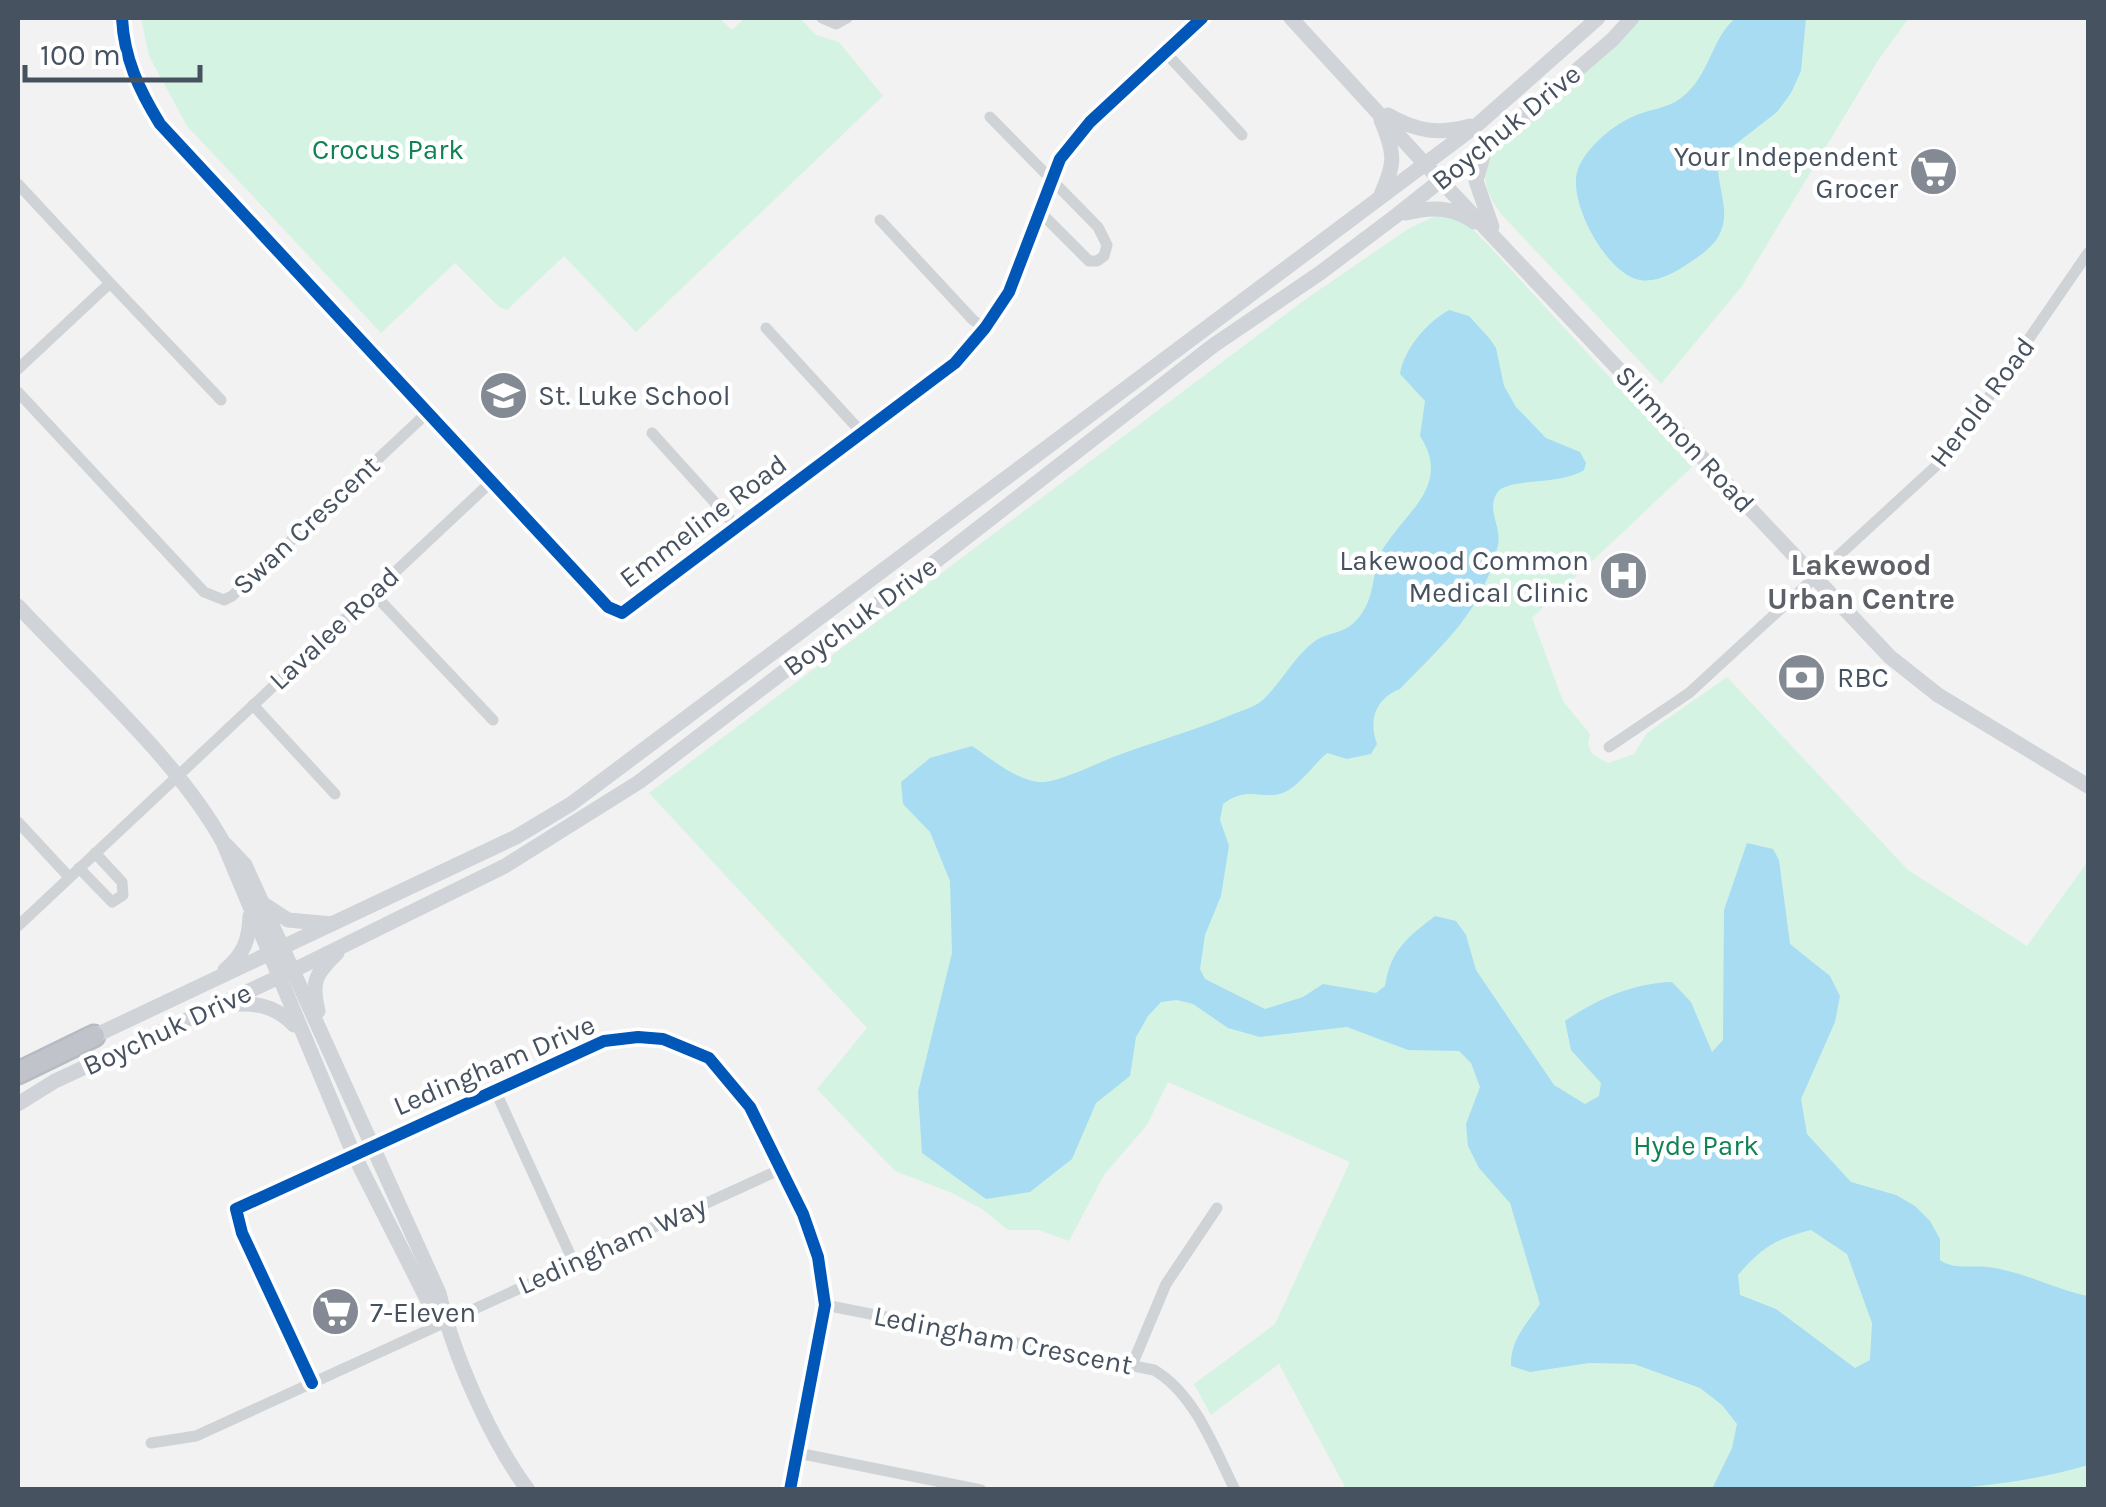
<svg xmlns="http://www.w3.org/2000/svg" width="2106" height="1507" viewBox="0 0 2106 1507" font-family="Karla,sans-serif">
<rect width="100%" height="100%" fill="#f2f2f2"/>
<g fill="#d5f3e3">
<path d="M141,18H719L732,30L745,18H800L816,35L839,42L883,96L636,332L564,256L507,310L499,307L455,263L381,333L187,126L149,56Z"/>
<path d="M1637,18H1909L1879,59L1742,286L1661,384L1501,214C1492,201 1484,188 1485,171C1486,141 1609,43 1637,18Z"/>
<path d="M1441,213L1469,225L1492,249L1692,467L1532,618L1563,701L1590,734L1588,744L1592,754L1608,763L1634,754L1647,733L1727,677L1908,870L2027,946L2088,861V1489H1346L1279,1364L1211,1415L1194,1384L1275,1324L1350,1162L1168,1082L1147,1125L1104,1175L1069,1241L1039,1230H1008L982,1209L952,1193L895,1171L817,1089L867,1028L649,793L1306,299L1408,229Z"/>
</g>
<g fill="#a7dcf3" fill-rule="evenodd">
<path d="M1736,18H1806L1801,71L1791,93L1777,112L1719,157C1714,182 1731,206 1721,231C1716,245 1701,255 1689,263C1676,272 1657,283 1640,280C1607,275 1566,200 1578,169C1586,148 1612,126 1632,117C1648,109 1667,109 1681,98C1710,77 1711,37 1736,18Z"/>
<path d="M1449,310L1469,316L1490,339L1496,348L1504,386L1516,407L1546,438L1580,452L1586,463L1584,470C1560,486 1507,477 1497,493C1486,510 1502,527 1498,545C1483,611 1445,642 1400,689C1376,698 1368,720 1377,744L1371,754L1347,759L1327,753C1313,765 1301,784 1285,792C1264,802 1249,784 1223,804L1220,820L1229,846L1221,896L1205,935L1200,969L1205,979L1265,1009L1303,997L1323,984L1376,993L1385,986C1391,949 1407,938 1435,916L1456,921L1466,935L1476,970L1554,1085L1585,1104L1599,1096L1601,1083L1571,1050L1565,1021C1597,999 1633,983 1672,982L1691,1002L1712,1052L1723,1040L1724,910L1747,843L1773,849L1779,860L1790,944L1830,976L1840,996L1835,1022L1801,1099L1807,1134L1851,1182L1896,1195L1915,1206L1930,1221L1940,1239V1260C1954,1270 1971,1265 1987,1267C2023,1271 2054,1289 2088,1296V1465C1967,1501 1837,1490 1712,1489L1732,1448L1737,1424L1722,1405L1700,1388L1634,1364L1589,1363L1530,1372L1511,1366C1510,1340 1526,1325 1540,1304L1510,1203L1479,1168L1468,1146L1466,1124L1480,1087L1471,1063L1459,1051L1408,1050L1347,1027L1260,1037L1228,1028L1193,1004L1177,1000L1161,1002L1148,1016L1136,1037L1130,1076L1096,1103L1072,1159L1030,1192L986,1199L922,1153L918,1092L952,953L950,881L930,832L903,804L901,782L930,758L972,746C992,759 1020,784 1045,782C1065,780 1103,760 1124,753C1160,740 1195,730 1231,715C1240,711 1251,708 1259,703C1280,686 1293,657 1315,641C1330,631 1346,635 1360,616C1377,594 1371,568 1384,547C1409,509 1451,484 1420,436L1425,401L1400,374C1404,349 1427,322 1449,310ZM1811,1230L1847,1254L1872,1323L1870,1360L1855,1368L1776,1309L1740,1295L1738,1275C1762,1247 1776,1239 1811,1230Z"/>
</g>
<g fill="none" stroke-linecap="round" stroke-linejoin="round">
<defs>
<path id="highway" d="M18,1073L94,1036"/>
</defs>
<use href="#highway" stroke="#b6bac2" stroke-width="25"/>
<g stroke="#d0d3d6" stroke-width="11">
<path d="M122,18C124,58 139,90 160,124L608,607L622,613L955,363L985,328L1009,292L1060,159L1090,122L1202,18"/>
<path d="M822,18L836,24L847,18"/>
<path d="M1165,52L1242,135"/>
<path d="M990,117L1098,227L1107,245L1104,256L1097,261H1089L1040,212"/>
<path d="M18,184L110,283L18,369"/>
<path d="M880,220L973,320L985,328"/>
<path d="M110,283L221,400"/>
<path d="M766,328L862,433"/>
<path d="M18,392L204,592L224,600L232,596L428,412"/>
<path d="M652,433L737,527"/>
<path d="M372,592L493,720"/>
<path d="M253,705L335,794"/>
<path d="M1609,747L1689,693L1936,466L1962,436L2088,253"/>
<path d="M18,822L69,877"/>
<path d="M79,868L112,902L123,895L122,882L95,853"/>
<path d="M18,926L492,481"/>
<path d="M495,1090L574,1263"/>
<path d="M825,1305L1154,1370C1195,1394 1214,1448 1235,1490"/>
<path d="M1132,1365L1166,1284L1217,1208"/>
<path d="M312,1383L242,1233L236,1209L604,1041L638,1037L663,1039L709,1058L750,1107L803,1214L818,1257L825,1305L790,1490"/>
<path d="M151,1443L196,1436L779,1170"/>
<path d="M798,1453L981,1490"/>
</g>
<g stroke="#d0d3d7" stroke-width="15">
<path d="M1291,18L1425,164L1890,657L1938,695L2088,786"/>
<path d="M1388,115C1416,131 1438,135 1470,126"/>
<path d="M1485,149L1476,181L1492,227"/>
<path d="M1380,197C1395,164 1396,155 1381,120"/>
<path d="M1406,213C1430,207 1453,206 1474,222"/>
<path d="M18,606C84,677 176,758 223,842L354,1155L427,1299L446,1322"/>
<path d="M226,845L245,865L439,1293C453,1354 490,1439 528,1490"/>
<path d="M265,905L288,920L332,924"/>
<path d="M225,970C244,954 249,940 250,916"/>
<path d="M224,1005C252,1002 274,1004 294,1025"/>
<path d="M318,1011C311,982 315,974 337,953"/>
<path d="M88,1039L516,837L571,804L1425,164L1477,125L1598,18"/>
<path d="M18,1104L55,1081L292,971L505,866L639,782L795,663L909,582L1214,345L1320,273L1397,215L1542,100L1612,40L1632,18"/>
</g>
<use href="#highway" stroke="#c0c4ca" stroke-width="20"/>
<defs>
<g id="cycleway">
<path d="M122,18C124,58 139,90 160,124L608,607L622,613L955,363L985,328L1009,292L1060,159L1090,122L1202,18"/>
<path d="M312,1383L242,1233L236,1209L604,1041L638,1037L663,1039L709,1058L750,1107L803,1214L818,1257L825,1305L790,1490"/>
</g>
</defs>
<use href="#cycleway" stroke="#fff" stroke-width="19"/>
<use href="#cycleway" stroke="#0057b8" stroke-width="12"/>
</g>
<defs>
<symbol id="supermarket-disc" viewBox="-11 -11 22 22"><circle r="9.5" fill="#838a93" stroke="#fff"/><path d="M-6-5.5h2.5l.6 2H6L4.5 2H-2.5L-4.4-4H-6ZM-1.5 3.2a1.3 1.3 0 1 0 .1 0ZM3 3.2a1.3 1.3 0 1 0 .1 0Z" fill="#fff"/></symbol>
<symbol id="school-disc" viewBox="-11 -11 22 22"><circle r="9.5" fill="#838a93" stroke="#fff"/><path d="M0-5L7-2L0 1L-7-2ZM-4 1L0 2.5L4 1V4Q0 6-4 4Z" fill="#fff"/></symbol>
<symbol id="hospital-disc" viewBox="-11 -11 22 22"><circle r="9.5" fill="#838a93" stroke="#fff"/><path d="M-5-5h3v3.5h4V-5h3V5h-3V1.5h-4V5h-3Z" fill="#fff"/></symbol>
<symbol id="bank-disc" viewBox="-11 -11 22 22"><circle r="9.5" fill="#838a93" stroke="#fff"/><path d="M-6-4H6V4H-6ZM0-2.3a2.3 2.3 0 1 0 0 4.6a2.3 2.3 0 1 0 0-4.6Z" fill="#fff"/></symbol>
</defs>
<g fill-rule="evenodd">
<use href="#supermarket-disc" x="1906" y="144" width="55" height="55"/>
<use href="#school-disc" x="476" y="368" width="55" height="55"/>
<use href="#hospital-disc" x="1596" y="548" width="55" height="55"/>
<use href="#bank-disc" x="1774" y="650" width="55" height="55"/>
<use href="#supermarket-disc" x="308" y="1284" width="55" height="55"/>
</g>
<g text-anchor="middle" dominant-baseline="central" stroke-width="9" stroke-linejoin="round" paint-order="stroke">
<g font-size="28" fill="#475260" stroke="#fff">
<text transform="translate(1506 127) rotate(-39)">Boychuk Drive</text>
<text transform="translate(1982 402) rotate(-53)">Herold Road</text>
<text transform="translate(1685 439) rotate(47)">Slimmon Road</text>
<text transform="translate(703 521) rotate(-37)">Emmeline Road</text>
<text transform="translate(306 525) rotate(-43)">Swan Crescent</text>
<text transform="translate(860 616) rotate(-36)">Boychuk Drive</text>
<text transform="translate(334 628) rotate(-43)">Lavalee Road</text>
<text transform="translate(167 1029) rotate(-25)">Boychuk Drive</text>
<text transform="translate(494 1065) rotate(-23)">Ledingham Drive</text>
<text transform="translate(612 1245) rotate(-24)">Ledingham Way</text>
<text transform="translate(1003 1340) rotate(11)">Ledingham Crescent</text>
</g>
<g font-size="28" fill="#108354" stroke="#fff">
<text x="388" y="149">Crocus Park</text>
<text x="1696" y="1145">Hyde Park</text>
</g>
<g font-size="28" fill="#475260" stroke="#fff" text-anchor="start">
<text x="1898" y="156" text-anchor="end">Your Independent<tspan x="1898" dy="32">Grocer</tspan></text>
<text x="538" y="395">St. Luke School</text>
<text x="1589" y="560" text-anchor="end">Lakewood Common<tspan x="1589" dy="32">Medical Clinic</tspan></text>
<text x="1837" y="677">RBC</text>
<text x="370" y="1312">7-Eleven</text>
</g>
<g font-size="30" font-weight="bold" fill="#5d6067" stroke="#fff">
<text x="1861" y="565">Lakewood<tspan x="1861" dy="34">Urban Centre</tspan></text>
</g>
</g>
<rect width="2106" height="1507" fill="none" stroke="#475260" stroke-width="40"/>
<path d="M25 65v15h175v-15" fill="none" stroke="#475260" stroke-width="5"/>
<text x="40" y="65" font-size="30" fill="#475260" stroke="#ffffff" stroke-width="8" paint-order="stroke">100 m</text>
</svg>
